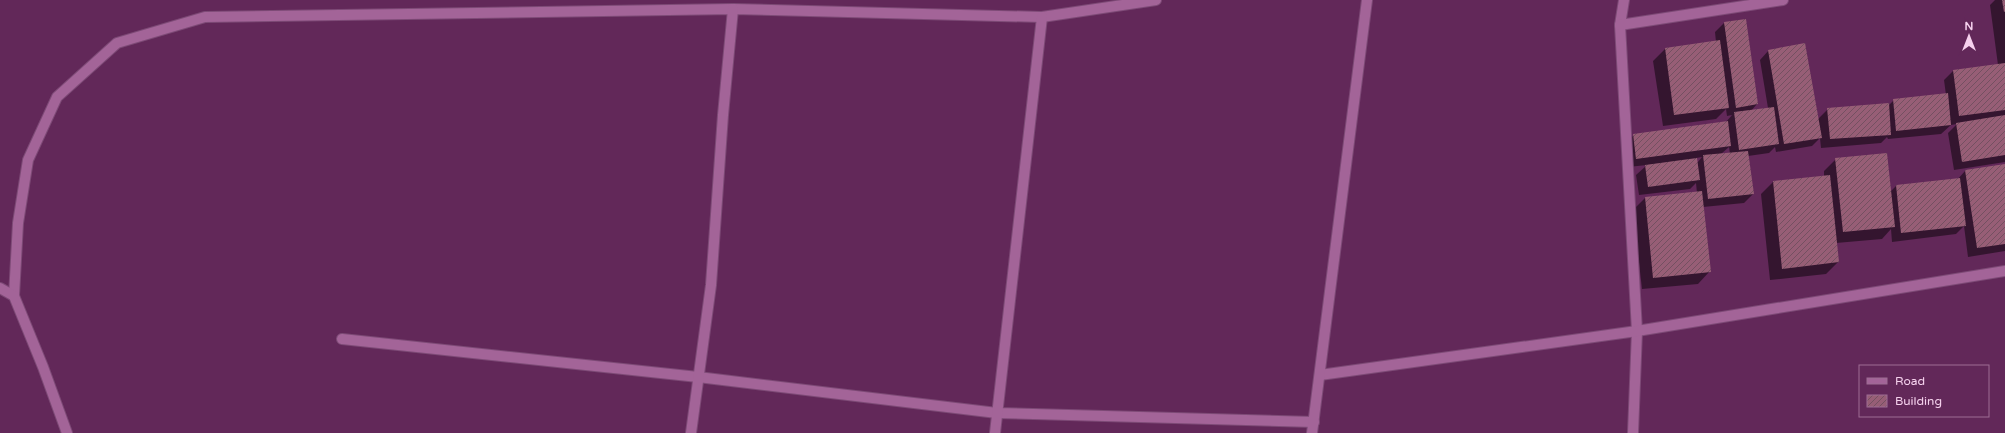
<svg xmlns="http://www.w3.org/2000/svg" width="2005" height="433" viewBox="0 0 2005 433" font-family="'Varela Round',sans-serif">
<defs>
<pattern id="building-hatch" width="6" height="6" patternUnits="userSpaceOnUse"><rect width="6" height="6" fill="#975e76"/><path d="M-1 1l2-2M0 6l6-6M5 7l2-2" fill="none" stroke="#745061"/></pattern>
</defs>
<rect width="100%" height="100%" fill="#622859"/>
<g fill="#0007" fill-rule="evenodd">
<path d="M1995,0H2005V162L1954,170L1948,133L1957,124L1951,125L1941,134L1888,139L1887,137L1881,143L1821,148L1820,138L1812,146L1776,152L1775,147L1769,153L1748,156L1753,194L1744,203L1703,207L1710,271L1698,284L1642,289L1633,210L1645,198L1697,193L1696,183L1690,189L1639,195L1636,175L1647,165L1628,167L1625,144L1634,135L1726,122L1732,115L1727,116L1726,109L1716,119L1663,126L1653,61L1665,49L1716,42L1715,32L1724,23L1757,104L1751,111L1768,108L1760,60L1769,50L1818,119L1828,109L1888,106L1894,100L1946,95L1944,80L1953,71L1998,65L1990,5ZM1729,147L1730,154H1721ZM1702,157L1697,163L1696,158Z"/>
<path d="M1836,159L1890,192L1896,186L1957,180L1965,171L2005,165V251L1968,257L1964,226L1956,234L1892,242L1891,229L1882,239L1836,243L1838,262L1826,274L1770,280L1761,194L1773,182L1824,176V171Z"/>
</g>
<g fill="url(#building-hatch)">
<path d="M2002,0H2005V12H2004Z"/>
<path d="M1746,19L1758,104L1736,108L1724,22Z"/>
<path d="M1720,40L1729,108L1674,115L1665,48Z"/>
<path d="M1805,43L1822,138L1784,144L1768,50Z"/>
<path d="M2005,63V110L1959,116L1953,70Z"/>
<path d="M1948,93L1951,125L1896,131L1893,99Z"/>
<path d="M1889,103L1891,135L1830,139L1827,108Z"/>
<path d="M1774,107L1779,144L1739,150L1734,112Z"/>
<path d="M2005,115V155L1962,162L1956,123Z"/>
<path d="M1728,121L1731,146L1636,159L1633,134Z"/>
<path d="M1748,151L1754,194L1708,199L1703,155Z"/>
<path d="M1887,153L1895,227L1843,232L1835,158Z"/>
<path d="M1697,158L1700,180L1648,187L1645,165Z"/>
<path d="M2005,164V244L1977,248L1965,170Z"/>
<path d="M1830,175L1839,262L1782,269L1773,181Z"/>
<path d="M1960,178L1966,226L1901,233L1896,185Z"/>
<path d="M1702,191L1711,272L1653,278L1645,197Z"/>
</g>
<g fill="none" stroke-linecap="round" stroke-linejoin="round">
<defs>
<g id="street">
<path d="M1624,0L1620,25L1637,331L1633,433"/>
<path d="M1620,25L1783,0"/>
<path d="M14,296L18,223L28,160L57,97L117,43L205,17L733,9L1042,17L1156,0"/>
<path d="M342,339L698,377L997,413L1314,422"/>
<path d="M1320,375L1637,331L2005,271"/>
<path d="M691,433L711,285L723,115L733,9"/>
<path d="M995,433L1042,17"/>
<path d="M1312,433L1367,0"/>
</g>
<path id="secondary" d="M0,288L14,296L43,367L67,433"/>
</defs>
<use href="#street" stroke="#7d4a76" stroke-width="12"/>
<use href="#secondary" stroke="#7d4a76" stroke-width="12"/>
<use href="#street" stroke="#a36498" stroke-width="10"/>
<use href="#secondary" stroke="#a36498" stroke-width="10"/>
</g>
<rect x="1859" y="365" width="130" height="52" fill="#622859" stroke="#9d6c94"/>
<rect x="1867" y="378" width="20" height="6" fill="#a36498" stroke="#9d6c94"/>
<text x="1895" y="385" font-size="12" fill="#f5d1ed">Road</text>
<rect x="1867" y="395" width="20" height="12" fill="url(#building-hatch)" stroke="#9d6c94"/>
<text x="1895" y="405" font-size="12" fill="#f5d1ed">Building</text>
<g transform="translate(1969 36)" stroke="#622859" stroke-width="3" paint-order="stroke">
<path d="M0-3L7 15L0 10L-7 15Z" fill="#f5d1ed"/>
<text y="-6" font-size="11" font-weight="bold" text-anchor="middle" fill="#f5d1ed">N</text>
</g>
</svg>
